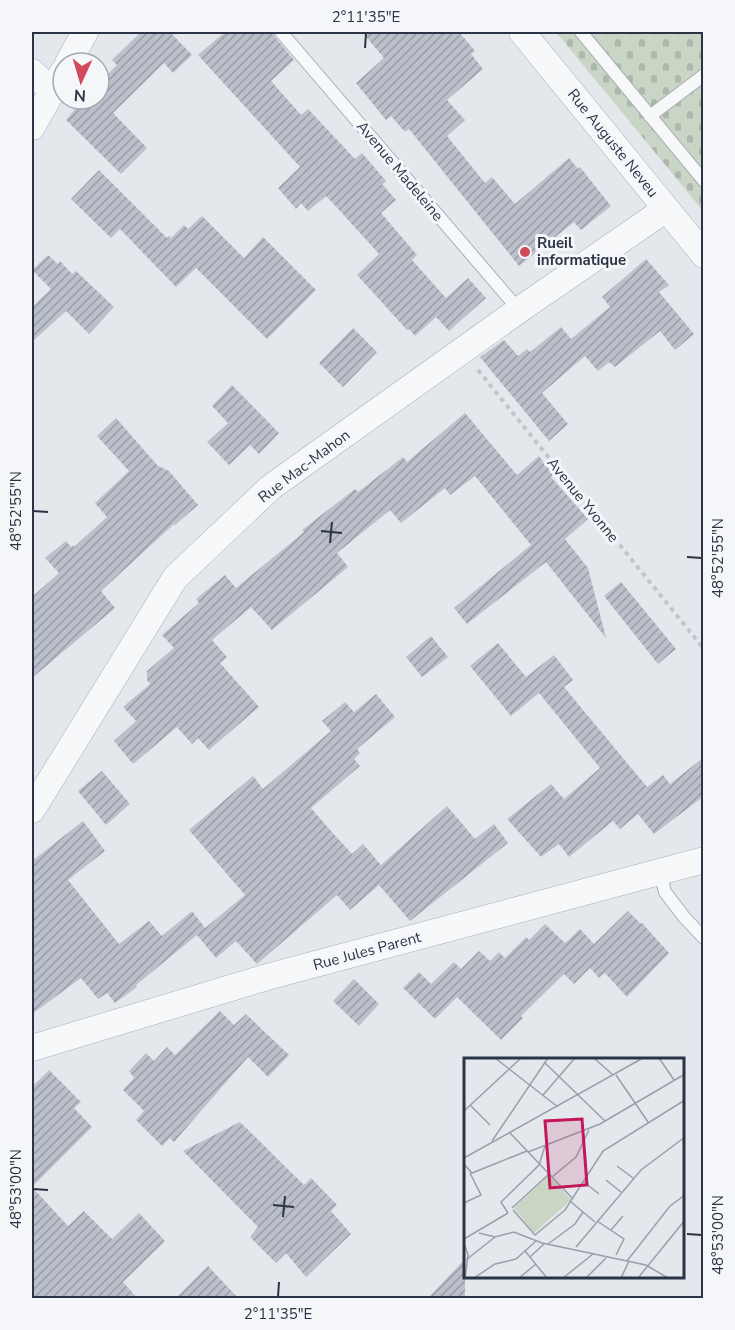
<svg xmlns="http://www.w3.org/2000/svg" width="735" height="1330" viewBox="0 0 735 1330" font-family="'Nunito Sans',sans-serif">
<defs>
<pattern id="cemetery-stones" width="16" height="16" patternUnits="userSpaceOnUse" patternTransform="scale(1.5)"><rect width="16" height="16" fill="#c9d6c5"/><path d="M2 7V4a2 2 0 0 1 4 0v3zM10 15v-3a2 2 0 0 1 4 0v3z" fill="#adb8ab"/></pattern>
<pattern id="building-hatch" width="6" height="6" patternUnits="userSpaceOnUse" patternTransform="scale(1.5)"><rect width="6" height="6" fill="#bbc0ca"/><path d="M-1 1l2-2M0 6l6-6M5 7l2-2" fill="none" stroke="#989da6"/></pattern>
</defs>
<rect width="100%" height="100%" fill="#e4e7ec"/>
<path fill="url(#cemetery-stones)" d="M556,32H703V211Z"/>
<g fill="url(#building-hatch)">
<path d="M141,32H170L192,55L173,73L164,63L113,113L147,148L121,174L66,120L83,99H99V83L117,65L112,60Z"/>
<path d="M225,32H273L275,37L294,60L271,81L301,115L308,109L355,159L362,153L386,181L382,184L396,200L381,213L417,255L412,260L446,298L468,278L486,298L449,331L436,317L415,336L409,329L407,330L357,275L379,254L331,201L326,196L308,211L301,203L296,209L278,188L300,167L198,55Z"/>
<path d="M362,32H459L475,51L471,54L483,69L447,100L465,120L447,136L485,183L492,177L515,204L569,158L578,169L580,167L611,206L581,230L574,222L519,266L409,129L405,132L391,116L386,120L356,83L384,58Z"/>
<path d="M99,170L167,238L169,236L171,238L184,225L188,229L202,216L244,258L263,237L316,290L267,339L196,268L176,287L120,229L111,238L71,199Z"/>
<path d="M48,255L58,264L60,261L72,274L76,271L114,307L89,334L66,311L32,342V307L51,289L32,270Z"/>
<path d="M646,259L669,285L659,292L694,334L675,350L660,331L615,367L609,362L598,371L585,356L542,393L568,424L549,441L480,357L504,340L518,356L527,349L530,352L561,327L571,339L610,307L602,297Z"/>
<path d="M353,328L377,352L343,387L319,363Z"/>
<path d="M232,385L279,433L259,454L250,445L229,465L207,442L228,423L212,406Z"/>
<path d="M465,413L517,475L539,456L553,475L551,477L588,519L565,539L588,568L606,638L546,562L467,624L454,608L531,545L475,476L450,495L445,488L401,523L390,510L337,553L348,567L272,630L251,607L212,640L227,657L220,663L259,707L209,750L198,738L192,744L177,727L133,764L114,741L136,721L123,707L150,684L147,680V671L174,648L162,635L199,603L196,599L225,575L236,588L304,532L302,530L355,489L358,492L403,457L407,462Z"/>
<path d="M116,418L158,466L169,471L198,505L175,525L174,524L101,591L115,608L32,678V597L59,573L45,558L66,541L71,547L73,545L74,547L107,517L95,503L129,471L97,436Z"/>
<path d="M621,582L676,649L658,664L604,596Z"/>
<path d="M431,636L448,657L422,677L406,657Z"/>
<path d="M498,643L526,677L554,655L573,680L564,687L647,787L663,775L670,784L704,757V796L654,834L638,814L620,829L613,821L569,857L559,844L541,857L507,819L551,784L564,799L600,768L539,693L511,716L470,666Z"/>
<path d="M376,694L395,717L357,749L360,753L354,759L360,766L311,808L331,831L352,854L363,844L381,865L447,806L475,839L494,824L508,843L410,921L379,885L350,910L337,895L257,964L236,941L216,958L197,935L136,985L137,987L115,1003L107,993L98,999L81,978L32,1014V861L83,821L105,851L68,880L119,944L149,921L162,936L192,911L205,928L245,895L189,830L253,776L263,789L331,731L322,721L345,702L354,712Z"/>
<path d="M102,771L130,804L106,825L78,791Z"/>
<path d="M628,911L641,924L642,923L669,953L627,997L605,973L599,978L590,968L574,984L564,974L521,1016L523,1018L501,1040L457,997L435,1019L403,988L419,972L431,984L454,962L461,969L479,951L490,961L499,952L505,958L526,937L529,940L545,924L565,943L580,929L594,944Z"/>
<path d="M354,979L379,1004L359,1026L333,1001Z"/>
<path d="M220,1011L234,1025L246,1014L289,1055L268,1077L248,1057L174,1142L170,1138L162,1146L136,1120L144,1111L123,1090L134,1078L129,1071L146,1053L154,1061L167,1047L175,1055Z"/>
<path d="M49,1070L81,1102L74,1108L92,1127L32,1187L68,1226L84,1211L112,1239L139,1213L165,1241L123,1282L138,1299H32V1087Z"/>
<path d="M240,1122L304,1185L311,1178L337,1205L331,1211L351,1234L306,1277L286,1253L276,1263L250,1237L258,1227L183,1151Z"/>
<path d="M465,1259V1299H427Z"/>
<path d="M208,1266L239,1299H175Z"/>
</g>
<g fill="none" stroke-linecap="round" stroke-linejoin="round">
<defs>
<g id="lane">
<path d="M281,32L519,310"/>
<path d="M581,32L704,181"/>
<path d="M650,116L704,75"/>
<path d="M660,872L665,892L684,917L704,938"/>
</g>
<g id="street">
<path d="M522,32L704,255"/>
<path d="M68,63L85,32"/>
<path d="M32,72L52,91"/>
<path d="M32,127L63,72"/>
<path d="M32,810L175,578L271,487L519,310L666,209"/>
<path d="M32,1048L267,977L704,860"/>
</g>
</defs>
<use href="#lane" stroke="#a9aeb7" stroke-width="14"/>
<use href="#street" stroke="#a9aeb7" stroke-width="27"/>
<path stroke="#c2c5cb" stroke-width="4" stroke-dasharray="4.5 4.5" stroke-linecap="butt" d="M478,370L704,649"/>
<use href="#lane" stroke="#f7f8fa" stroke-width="12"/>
<use href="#street" stroke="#f7f8fa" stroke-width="26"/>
</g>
<path fill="none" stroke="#2b3445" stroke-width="2" d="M365,48L366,33M33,511L48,512M321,531L342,533M330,543L332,522M687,557L702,558M33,1189L48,1190M273,1205L294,1207M283,1217L285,1196M687,1234L702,1235M278,1297L279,1282"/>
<circle fill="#d1495b" stroke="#f4f6f9" stroke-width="2" cx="525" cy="252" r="6"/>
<g text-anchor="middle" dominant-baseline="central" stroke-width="6" stroke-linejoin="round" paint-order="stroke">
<g font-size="15" fill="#2b3445" stroke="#f4f6f9">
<text transform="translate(613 143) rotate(51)">Rue Auguste Neveu</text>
<text transform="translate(400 171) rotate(50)">Avenue Madeleine</text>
<text transform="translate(304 466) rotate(-37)">Rue Mac-Mahon</text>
<text transform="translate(583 500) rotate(51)">Avenue Yvonne</text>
<text transform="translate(367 951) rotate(-15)">Rue Jules Parent</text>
</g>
<g font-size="15" font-weight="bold" fill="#2b3445" stroke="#f4f6f9" text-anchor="start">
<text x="537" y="243">Rueil<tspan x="537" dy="17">informatique</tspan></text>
</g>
</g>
<g transform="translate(464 1058)">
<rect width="220" height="220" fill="#e4e7ec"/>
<path d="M85,117L107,142L70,175L50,150Z" fill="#c9d6c5"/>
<path fill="none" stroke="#9a9fa9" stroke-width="1.5" d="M31,0L94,49M130,0L149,17M195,0L210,22M81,5L141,63M152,17L184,64M79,37L111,0M6,47L26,67M0,53L57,0M46,75L109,141M28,83L84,0M64,94L136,66L221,16M0,100L179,0M0,106L8,115L63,93M153,108L169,120M88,119L112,99L125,72M142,122L157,134M120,124L135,136M107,144L131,164M0,145L17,137L6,115M48,150L85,116M49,152L71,177L101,152L139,93L221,42M44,155L37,144L75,107L81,88M133,163L160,181L152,197M147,172L159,158M15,175L31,179L50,174L78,185L182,207L204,220M0,181L44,155M0,185L4,197L1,220M84,186L111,166L119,154M112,189L177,112L221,79M61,193L83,220M66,199L81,185M2,202L31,179M163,203L206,148L221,137M10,220L31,206L52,201L72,183M55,220L72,206M99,220L129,196M122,220L142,200M157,220L165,203M174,220L221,162"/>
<path fill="#c2185b" fill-opacity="0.15" stroke="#c2185b" stroke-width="3" d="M118,61L123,127L86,130L81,63Z"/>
<rect width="220" height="220" fill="none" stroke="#2b3445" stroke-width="3"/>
</g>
<rect width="735" height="1330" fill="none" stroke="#f4f6f9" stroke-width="66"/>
<g transform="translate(81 81) rotate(184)"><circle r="28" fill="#f4f6f9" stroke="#a4a8b1" stroke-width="1.5"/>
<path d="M0-4.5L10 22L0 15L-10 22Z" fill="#d1495b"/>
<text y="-9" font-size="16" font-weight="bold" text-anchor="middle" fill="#2b3445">N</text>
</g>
<rect x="33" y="33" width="669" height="1264" fill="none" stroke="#2b3445" stroke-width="2"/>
<g font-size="15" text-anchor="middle" fill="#2b3445">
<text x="366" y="22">2°11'35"E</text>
<text transform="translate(16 511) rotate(-90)" y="5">48°52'55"N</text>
<text transform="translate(718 558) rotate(-90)" y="5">48°52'55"N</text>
<text transform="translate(16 1189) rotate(-90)" y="5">48°53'00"N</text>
<text transform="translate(718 1235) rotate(-90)" y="5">48°53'00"N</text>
<text x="278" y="1319">2°11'35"E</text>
</g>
</svg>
